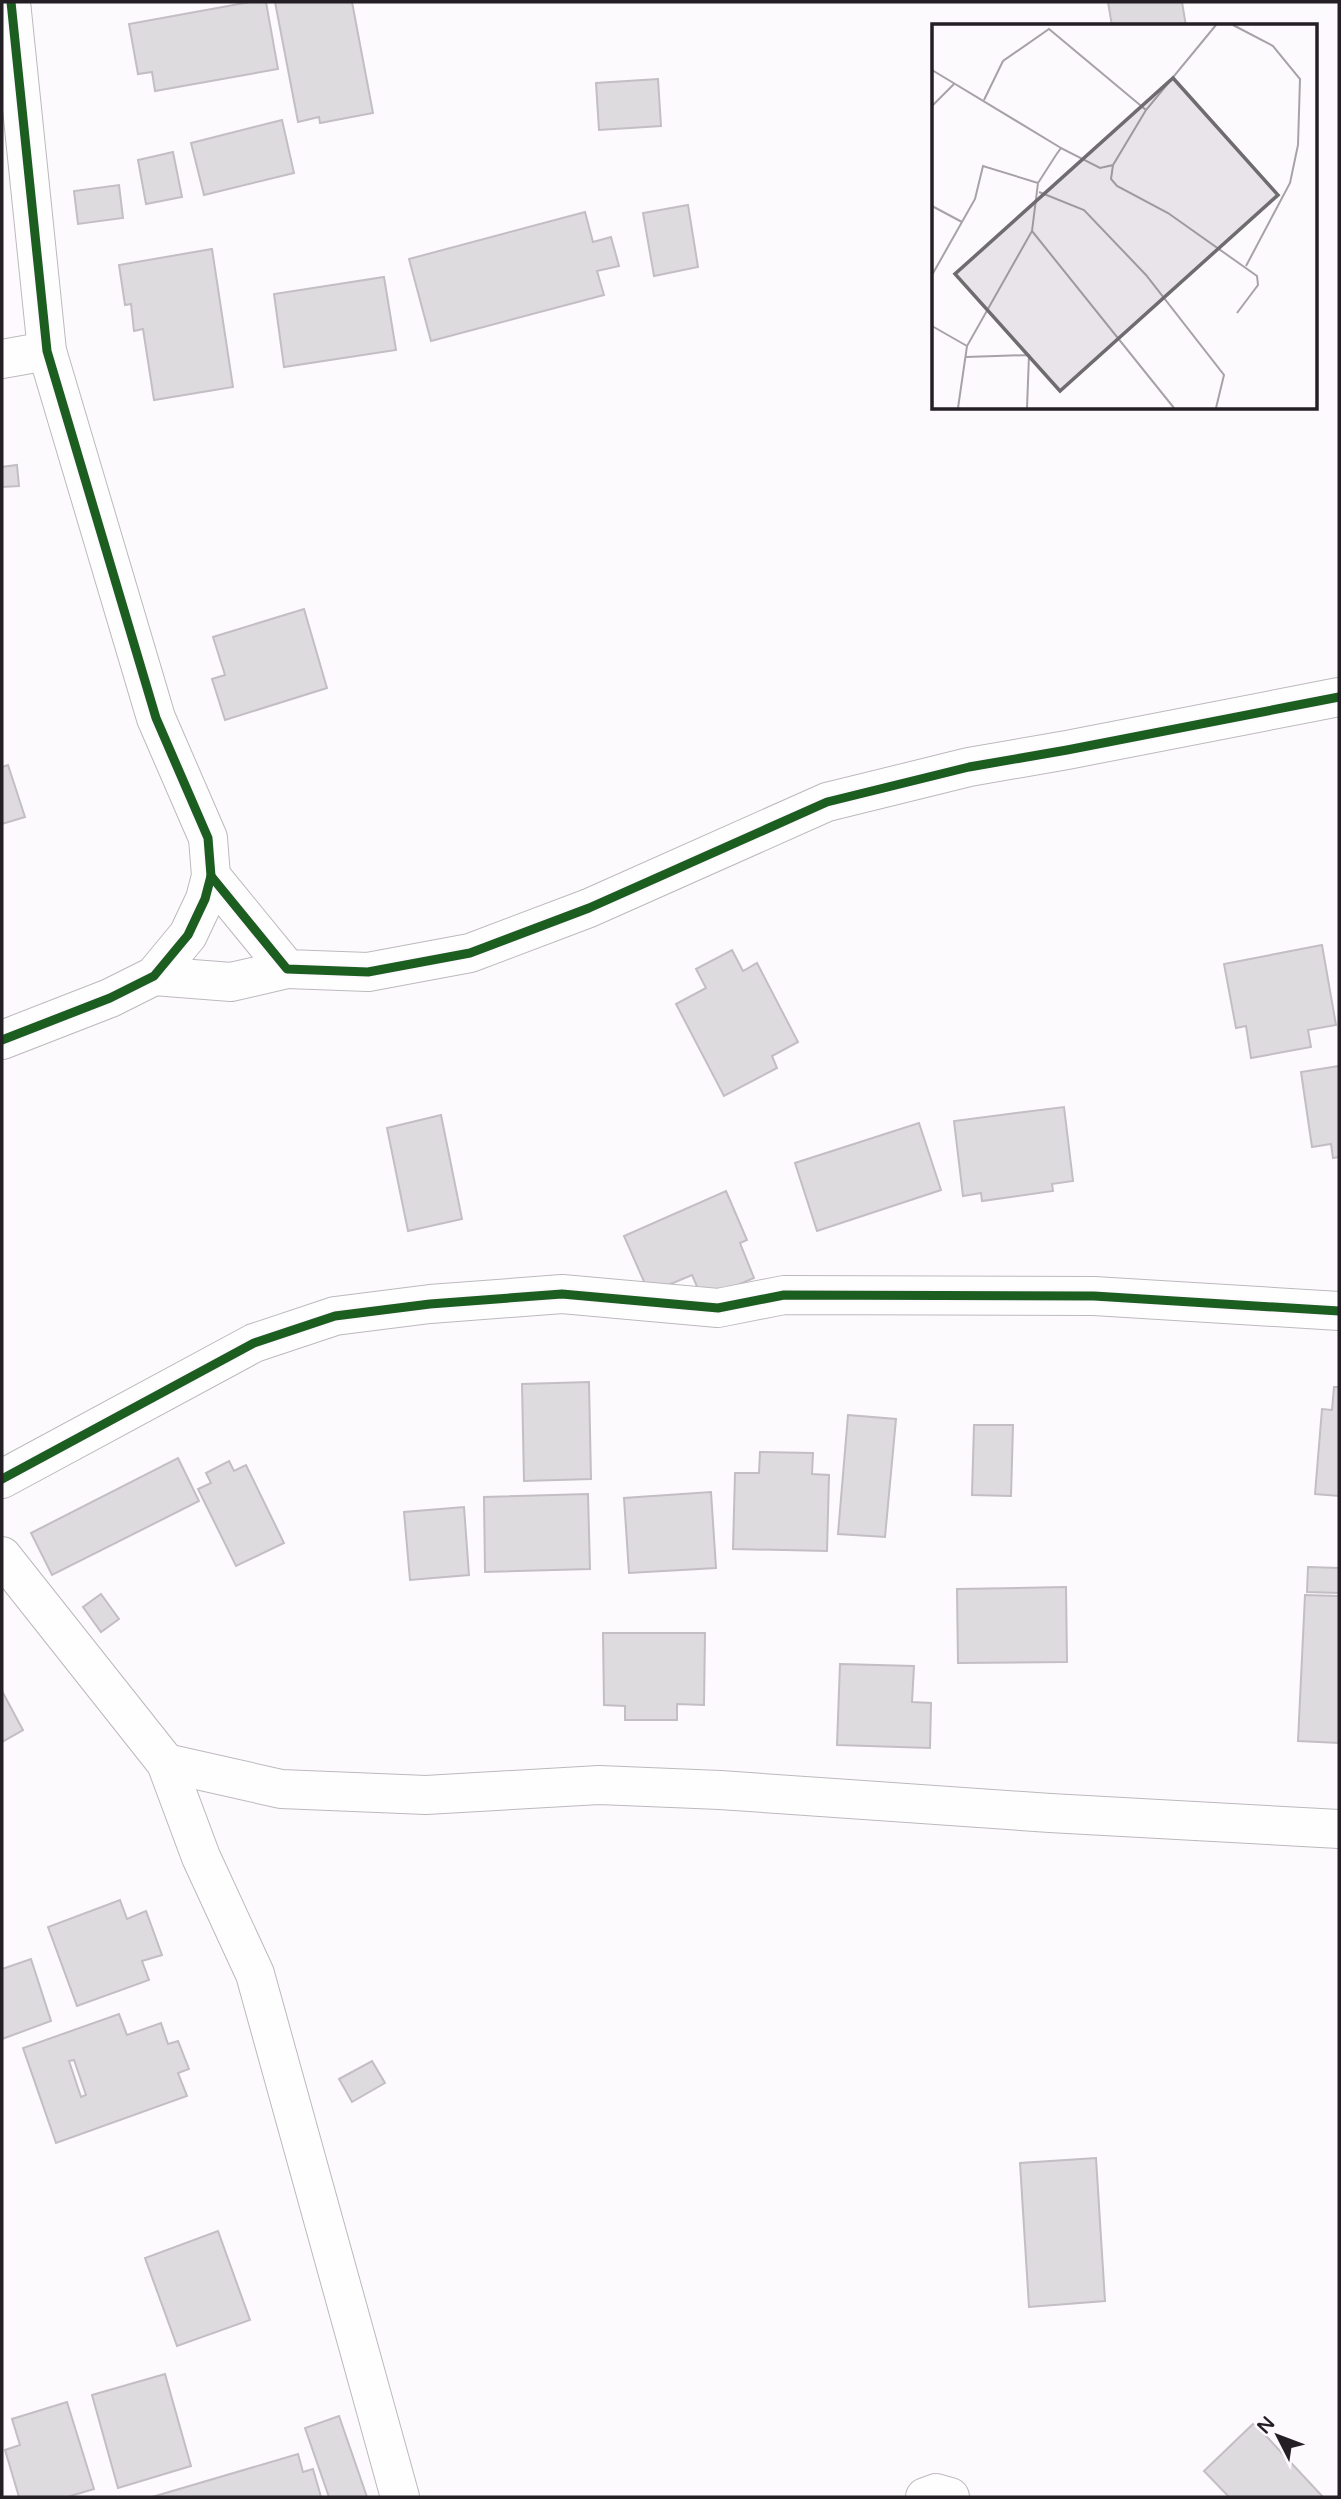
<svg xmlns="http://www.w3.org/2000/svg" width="1341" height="2499" viewBox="0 0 1341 2499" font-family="'Varela Round',sans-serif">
<rect width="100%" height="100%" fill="#fdfafe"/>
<g fill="#dedbdf" stroke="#c2bec3" stroke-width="2" fill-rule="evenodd">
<path d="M250,2H266L278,69L155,91L152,72L138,74L129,24Z"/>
<path d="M275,2H352L373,113L320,123L319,117L298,122Z"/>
<path d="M1108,2H1182L1186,26H1112Z"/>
<path d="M658,79L661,126L599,130L596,83Z"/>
<path d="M282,120L294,173L204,195L191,143Z"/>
<path d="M173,152L182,197L146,204L138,160Z"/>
<path d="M119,185L123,218L78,224L74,191Z"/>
<path d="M688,205L698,267L654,276L643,213Z"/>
<path d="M585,212L593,242L611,237L619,266L597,271L604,295L431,341L409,259Z"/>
<path d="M212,249L233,387L154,400L143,329L134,331L131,304L125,305L119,265Z"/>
<path d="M384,277L396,350L284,367L274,294Z"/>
<path d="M17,465L19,486L2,487V467Z"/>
<path d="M304,609L327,688L225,720L212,679L225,675L213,637Z"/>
<path d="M8,765L25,817L2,824V767Z"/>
<path d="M1322,945L1336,1025L1308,1030L1311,1047L1251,1058L1246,1026L1236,1028L1224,964Z"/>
<path d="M732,950L743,971L757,963L798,1042L772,1056L777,1068L724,1096L676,1004L706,988L696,969Z"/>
<path d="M1339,1066V1157L1333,1158L1331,1144L1312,1147L1301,1072Z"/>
<path d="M1064,1107L1073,1181L1052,1184L1053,1191L982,1201L981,1193L963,1196L954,1121Z"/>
<path d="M441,1115L462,1219L408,1231L387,1128Z"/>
<path d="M919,1123L941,1190L817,1231L795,1163Z"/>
<path d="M726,1191L747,1240L740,1243L754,1278L703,1300L692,1275L649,1293L624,1236Z"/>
<path d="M589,1382L591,1479L524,1481L522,1384Z"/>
<path d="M1334,1387H1339V1496L1315,1494L1322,1409L1332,1410Z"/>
<path d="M848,1415L896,1419L885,1537L838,1534Z"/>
<path d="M974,1425H1013L1011,1496L972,1495Z"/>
<path d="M760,1452L813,1453L812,1474L829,1475L827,1551L733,1549L735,1473H759Z"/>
<path d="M178,1458L199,1501L52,1575L31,1533Z"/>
<path d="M229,1461L234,1471L246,1465L284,1543L236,1566L198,1489L211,1483L206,1473Z"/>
<path d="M711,1492L716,1568L629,1573L624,1498Z"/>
<path d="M588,1494L590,1569L485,1572L484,1497Z"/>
<path d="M464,1507L469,1575L410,1580L404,1512Z"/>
<path d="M1308,1567L1339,1568V1593L1307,1592Z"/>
<path d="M1066,1587L1067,1662L958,1663L957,1589Z"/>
<path d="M101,1594L119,1619L101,1632L83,1607Z"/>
<path d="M1305,1595L1339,1596V1743L1298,1741Z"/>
<path d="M603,1633H705L704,1705L677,1704V1720H625V1706L604,1705Z"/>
<path d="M840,1664L914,1666L912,1702L931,1703L930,1748L837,1745Z"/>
<path d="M2,1691L23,1730L2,1742Z"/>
<path d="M120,1900L127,1919L146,1911L162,1955L142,1961L149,1980L77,2006L48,1927Z"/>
<path d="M31,1959L51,2021L2,2039V1969Z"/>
<path d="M119,2014L127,2035L161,2023L168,2044L178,2041L189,2069L178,2073L187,2096L56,2143L23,2048ZM74,2060L86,2095L81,2097L69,2061Z"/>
<path d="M372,2061L385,2083L352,2102L339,2079Z"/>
<path d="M1096,2158L1105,2301L1029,2307L1020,2163Z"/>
<path d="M218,2231L250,2320L177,2346L145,2258Z"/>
<path d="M165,2374L191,2466L118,2488L92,2395Z"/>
<path d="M67,2402L94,2489L67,2497H19L5,2450L20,2445L12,2419Z"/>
<path d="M339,2416L367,2497H329L305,2428Z"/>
<path d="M1254,2423L1323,2497H1229L1204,2471Z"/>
<path d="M298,2454L303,2472L313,2469L321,2497H152Z"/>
</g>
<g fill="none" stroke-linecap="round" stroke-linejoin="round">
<defs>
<g id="minor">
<path d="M2,359L47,351"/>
<path d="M211,876L287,969L368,972L470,953L589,908L827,802L969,767L1067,750L1339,697"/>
<path d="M154,976L231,982L287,969"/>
<path d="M2,1040L110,998L154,976L188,935L205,899L211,876L208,838L156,718L47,351L11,2"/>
<path d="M2,1479L254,1343L335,1316L430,1304L562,1294L718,1308L784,1295L1094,1296L1339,1311"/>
<path d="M2,1556L166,1763L201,1857L255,1974L400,2497"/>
<path d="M166,1763L281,1789L426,1795L599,1785L720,1790L1050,1813L1339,1829"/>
<path d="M925,2497L936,2493L950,2497"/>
</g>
</defs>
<use href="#minor" stroke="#bcb9bd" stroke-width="40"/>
<use href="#minor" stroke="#fffeff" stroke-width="38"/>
<defs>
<g id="cycleway">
<path d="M211,876L287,969L368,972L470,953L589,908L827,802L969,767L1067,750L1339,697"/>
<path d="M2,1040L110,998L154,976L188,935L205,899L211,876L208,838L156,718L47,351L11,2"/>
<path d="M2,1479L254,1343L335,1316L430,1304L562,1294L718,1308L784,1295L1094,1296L1339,1311"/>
</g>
</defs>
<use href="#cycleway" stroke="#fef9ff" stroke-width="13"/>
<use href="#cycleway" stroke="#1b5e20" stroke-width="9"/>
</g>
<g transform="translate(932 24)">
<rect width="385" height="385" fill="#fdfafe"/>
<path fill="none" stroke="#a6a2a7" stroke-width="2" d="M301,1L341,22L368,55L366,121L358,159L314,242M0,46L129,124M52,76L71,37L117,5L214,86M0,82L22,60M181,141L179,155L185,162L236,189L325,252L326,261L305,289M107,168L152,186L214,251L292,351L284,384M0,182L30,198M100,207L242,384M0,251L43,175L51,142L106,159M0,302L35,322M34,333L97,331L95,384M26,384L35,322L100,207L106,159L124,131L129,124L168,144L181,141L214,86L284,1"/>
<path fill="#6f6c70" fill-opacity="0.15" stroke="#6f6c70" stroke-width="3.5" d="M241,54L346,171L128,367L23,250Z"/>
<rect width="385" height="385" fill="none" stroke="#231f24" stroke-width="3.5"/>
</g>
<rect width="1341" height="2499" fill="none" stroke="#231f24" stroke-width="7"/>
<g transform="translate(1278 2436) rotate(312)" stroke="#fef9ff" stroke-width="5" paint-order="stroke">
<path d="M0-5L12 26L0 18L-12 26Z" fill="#231f24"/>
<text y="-10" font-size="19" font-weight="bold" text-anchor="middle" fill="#231f24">N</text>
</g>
</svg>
